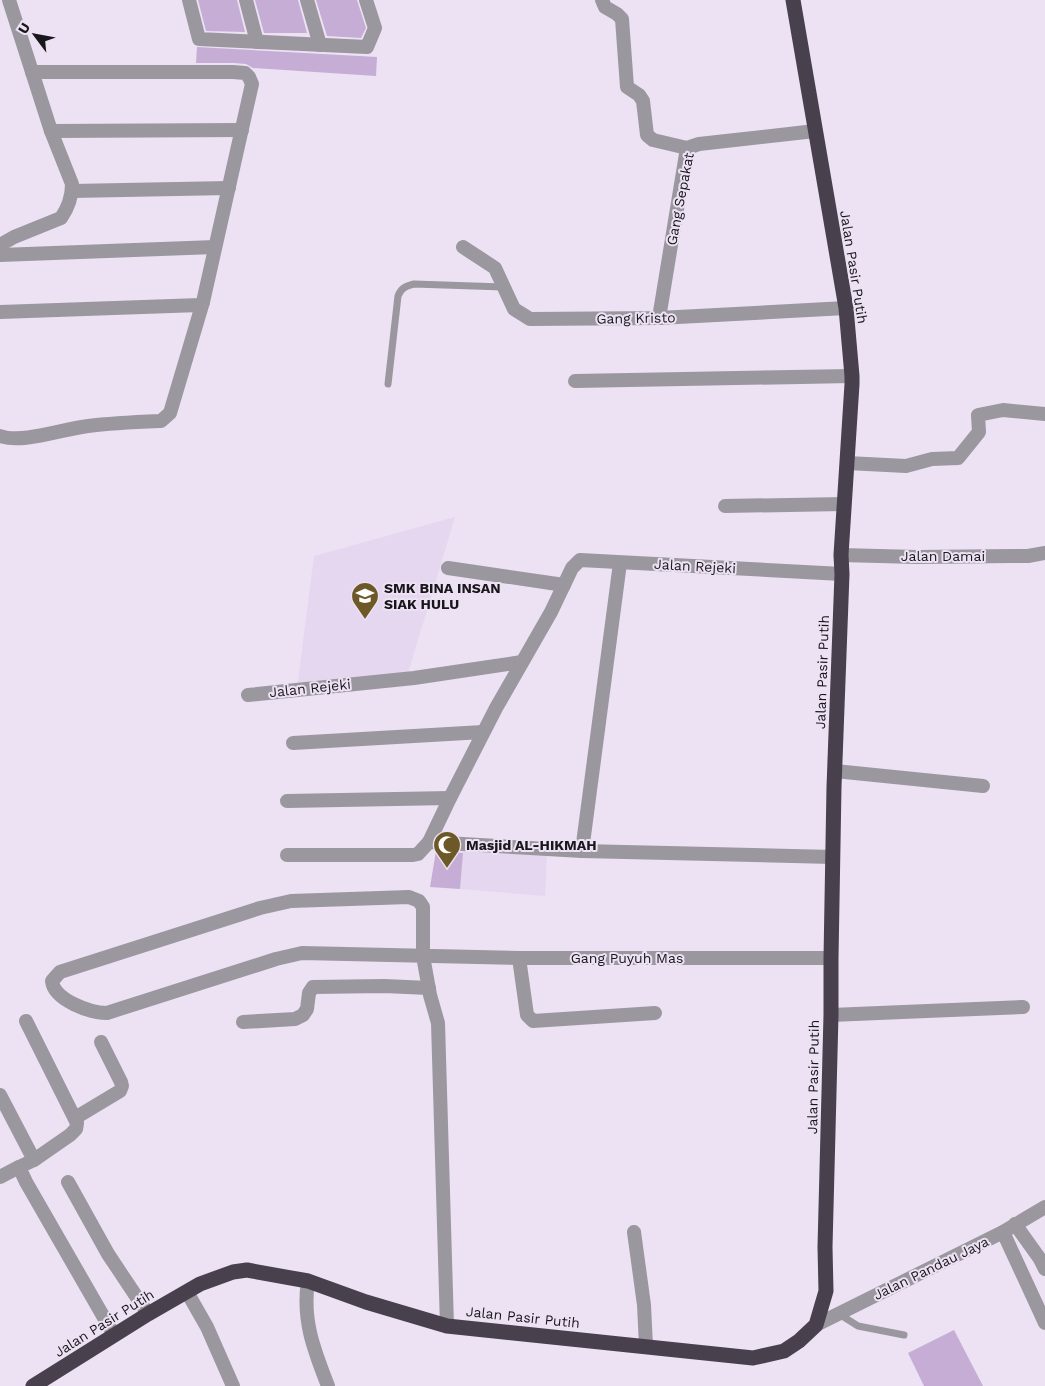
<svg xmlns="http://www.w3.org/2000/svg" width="1045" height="1386" viewBox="0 0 1045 1386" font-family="'Work Sans',sans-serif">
<rect width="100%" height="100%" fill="#ece2f3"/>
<g fill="#e5d7ef">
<path d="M455,517L408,673L297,689L314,556Z"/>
<path d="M463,850L547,853L545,896L460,889Z"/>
</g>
<g fill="#c5add5">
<path d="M198,0H237L245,32L206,31Z"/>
<path d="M255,0H298L307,33H264Z"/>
<path d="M316,0H357L366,28L361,38L327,36Z"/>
<path d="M197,47L377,57L376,76L253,68L246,64L234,63H196Z"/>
<path d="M436,851L463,853L460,889L430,887Z"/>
<path d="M954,1330L983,1386H924L908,1353Z"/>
</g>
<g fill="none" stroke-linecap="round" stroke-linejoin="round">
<g stroke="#9b979e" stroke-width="7">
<path d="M388,384L398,296C401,288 406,286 414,284L503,287"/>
<path d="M839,1314L858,1326L904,1335"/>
</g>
<g stroke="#9b979e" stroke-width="14">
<path d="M189,0L199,39L367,47L375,28L366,0"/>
<path d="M246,0L257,42"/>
<path d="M307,0L320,45"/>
<path d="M602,0L605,7L617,14L622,19L627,87L639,95L643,101L647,135L653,140L687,148"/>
<path d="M51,131L242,130"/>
<path d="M72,191L229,188"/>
<path d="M0,245L14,237L61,218C68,208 72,196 72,184L51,131L9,0"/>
<path d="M463,247L495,268L514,309L530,319L659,318L846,308"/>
<path d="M0,255L215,247"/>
<path d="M0,312L200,305L203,302"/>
<path d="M659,318L687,148L699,144L815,131"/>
<path d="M575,381L852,376"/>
<path d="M0,436C22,444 63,429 88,426C112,423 137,422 161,421L170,413L203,302L252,84L249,77L245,73L233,72H32"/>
<path d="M847,463L906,466L932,459L958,458L979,432L978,415L1003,410L1045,414"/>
<path d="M725,506L844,504"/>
<path d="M841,555L917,557L1014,556H1028L1045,553"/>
<path d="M448,568L564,585"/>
<path d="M248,695L414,678L522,662"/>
<path d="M293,743L483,732"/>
<path d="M835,771L983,786"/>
<path d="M287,801L450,798"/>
<path d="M429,842L582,851L833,857"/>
<path d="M582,851L620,563"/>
<path d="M287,855H413L418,854L429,842L450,798L496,708L551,612L572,568L580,560L842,574"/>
<path d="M519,958L527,1015L533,1021L655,1013"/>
<path d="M831,1015L1023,1007"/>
<path d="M26,1021L77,1123L76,1129L70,1135L34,1160L19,1167L26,1182L114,1335"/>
<path d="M243,1022L295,1019L303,1015L307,1009L309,993L313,987L384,986L429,988"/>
<path d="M0,1095L34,1160"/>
<path d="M75,1118L120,1091L122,1086L121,1082L101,1042"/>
<path d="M0,1177L19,1167"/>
<path d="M68,1182L108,1254L148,1314"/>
<path d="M1015,1224L1040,1259L1045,1269"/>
<path d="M634,1232L644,1305L646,1346"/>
<path d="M1003,1232L1045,1323"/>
<path d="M308,1281C302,1320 314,1350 328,1386"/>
<path d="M187,1292L207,1327L233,1386"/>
<path d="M816,1325L1003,1232L1045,1207"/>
<path d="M447,1326L438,1023L430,995L423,956V907L419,901L409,897L291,901L260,908L60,972L52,981C54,1000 90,1013 107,1013L276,959L302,953L519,958H831"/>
</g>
<path stroke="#48404d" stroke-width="15" d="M33,1386L148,1314L200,1284L233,1272L247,1270L308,1281L366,1302L447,1326L753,1358L784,1351L799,1341L816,1325L826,1291L825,1247L831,1015V958L834,787L842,574L841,555L852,384V376L846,308L793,0"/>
</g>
<defs>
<symbol id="school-pin" viewBox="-11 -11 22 30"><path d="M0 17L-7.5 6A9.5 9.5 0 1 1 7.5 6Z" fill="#6d5928" stroke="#ece2f3"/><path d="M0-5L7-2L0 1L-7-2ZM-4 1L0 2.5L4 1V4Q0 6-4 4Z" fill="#fff"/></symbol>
<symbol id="mosque-pin" viewBox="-11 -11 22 30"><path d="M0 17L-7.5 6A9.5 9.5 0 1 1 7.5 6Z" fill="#6d5928" stroke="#ece2f3"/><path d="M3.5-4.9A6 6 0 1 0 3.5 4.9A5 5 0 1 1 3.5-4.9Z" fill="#fff"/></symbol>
</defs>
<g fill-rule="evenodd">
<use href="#school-pin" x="349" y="580" width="32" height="43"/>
<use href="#mosque-pin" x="431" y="829" width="32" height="43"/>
</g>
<g text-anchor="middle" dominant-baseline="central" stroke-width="4" stroke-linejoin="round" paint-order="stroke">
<g font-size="14" fill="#1a171c" stroke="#ece2f3">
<text transform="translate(680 199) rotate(-79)">Gang Sepakat</text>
<text transform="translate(854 267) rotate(81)">Jalan Pasir Putih</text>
<text transform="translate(636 318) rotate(-1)">Gang Kristo</text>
<text x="943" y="556">Jalan Damai</text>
<text transform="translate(695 566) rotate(3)">Jalan Rejeki</text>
<text transform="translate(822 672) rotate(-88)">Jalan Pasir Putih</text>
<text transform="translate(310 688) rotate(-6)">Jalan Rejeki</text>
<text x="627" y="958">Gang Puyuh Mas</text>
<text transform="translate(813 1077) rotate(-89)">Jalan Pasir Putih</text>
<text transform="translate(931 1268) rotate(-26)">Jalan Pandau Jaya</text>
<text transform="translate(523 1317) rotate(6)">Jalan Pasir Putih</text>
<text transform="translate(104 1323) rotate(-32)">Jalan Pasir Putih</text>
</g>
<g font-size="14" font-weight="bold" fill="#1a171c" stroke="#ece2f3" text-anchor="start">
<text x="384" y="588">SMK BINA INSAN<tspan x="384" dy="16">SIAK HULU</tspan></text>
<text x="466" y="845">Masjid AL-HIKMAH</text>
</g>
</g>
<g transform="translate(35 35) rotate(302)" stroke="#ece2f3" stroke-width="4" paint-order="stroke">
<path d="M0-4L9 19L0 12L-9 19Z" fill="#1a171c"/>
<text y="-8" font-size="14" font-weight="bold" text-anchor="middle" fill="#1a171c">U</text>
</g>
</svg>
